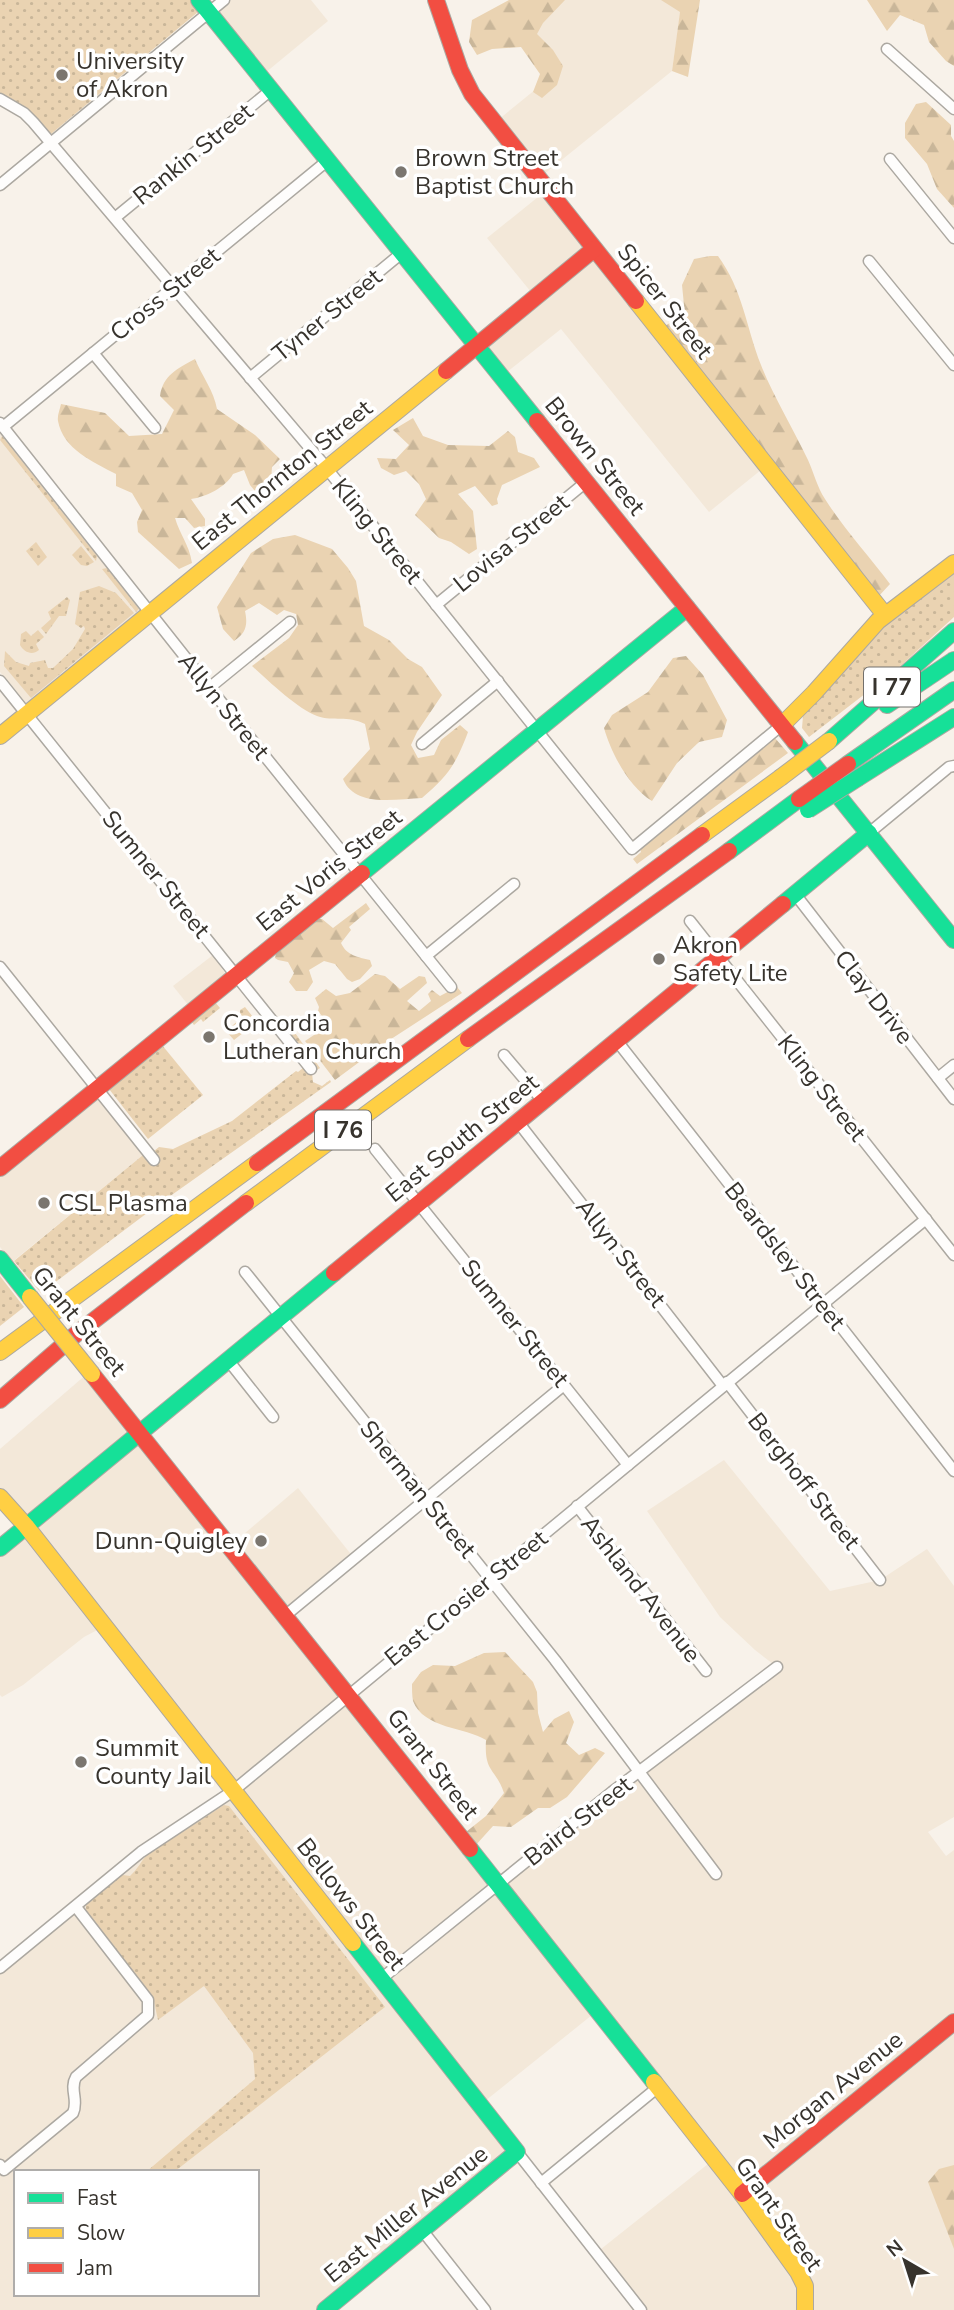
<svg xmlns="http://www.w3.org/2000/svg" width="954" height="2310" viewBox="0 0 954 2310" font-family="'Nunito Sans',sans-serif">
<defs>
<pattern id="green-dots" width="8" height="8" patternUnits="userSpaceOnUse" patternTransform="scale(1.75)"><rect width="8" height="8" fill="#ead3b2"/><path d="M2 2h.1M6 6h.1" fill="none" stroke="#c9b699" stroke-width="1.8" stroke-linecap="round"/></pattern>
<pattern id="forest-firs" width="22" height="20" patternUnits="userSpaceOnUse" patternTransform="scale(1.75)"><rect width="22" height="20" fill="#ead3b2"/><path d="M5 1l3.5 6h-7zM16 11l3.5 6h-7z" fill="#c9b699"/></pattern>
</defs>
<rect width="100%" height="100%" fill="#f8f2ea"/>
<g fill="#f3e8d9" fill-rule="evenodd">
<path d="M231,0H311L328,21L265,73L219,14L220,9Z"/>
<path d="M552,0H675L681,7L672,71L543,175L498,120L557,72L521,26Z"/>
<path d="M543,193L583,248L531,292L487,238Z"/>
<path d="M593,259L761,470L709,512L561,329L507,372L487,346Z"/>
<path d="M0,433L141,611L27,705L0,672Z"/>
<path d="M213,955L226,975L189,1006L173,986Z"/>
<path d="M97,1098L143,1155L12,1262L0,1247V1174Z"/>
<path d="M88,1373L138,1433L27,1523L0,1492V1449Z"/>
<path d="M140,1436L347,1693L234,1788L103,1627L84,1637L23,1685L2,1697L0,1695V1549Z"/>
<path d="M724,1460L830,1591L880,1580L927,1549L954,1586V1817L928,1832L946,1856L954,1850V2310H641L596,2253L713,2160L597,2011L480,2105L517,2152L331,2310H0V1968L48,1928L200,1813L349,1694L498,1883L777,1667L755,1650L720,1617L647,1511ZM16,2172H257V2294H16Z"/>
<path d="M298,1488L354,1558L286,1614L231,1545Z"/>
</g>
<g fill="url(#green-dots)">
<path d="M0,0H191L198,12L51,134L0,94Z"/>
<path d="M2,436L97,556L96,561L0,440Z"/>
<path d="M36,542L47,557L38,566L26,551Z"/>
<path d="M81,546L94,562L87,566L81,565L72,555Z"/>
<path d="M107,568L139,609L136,612L102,569Z"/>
<path d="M954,570V617L896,670L809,737L802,728L803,716L832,686L872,636Z"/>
<path d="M99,586L116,593L134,613L31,698L4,666L5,651L16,662L29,666L30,663L45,660L48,668H53L73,649L85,629L84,626L81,628L75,624L80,592Z"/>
<path d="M67,597L70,600L66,616H59L46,634L41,628L51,619L48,612Z"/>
<path d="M38,630L44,637L36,644L39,650C32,656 24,652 20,645L21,634L26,631L31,636Z"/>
<path d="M215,1002L220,1008L203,1022L201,1019L194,1025L191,1021Z"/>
<path d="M245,1007L257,1022L234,1040L226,1031L240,1019V1010Z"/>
<path d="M293,1030L320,1068L312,1073L313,1082L322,1086L330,1080L331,1082L159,1204L41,1293L14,1261L143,1155L151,1165L159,1158L154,1151L159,1147L173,1149L232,1121L296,1071L298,1072L303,1068L308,1074L316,1068L290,1034Z"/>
<path d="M162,1045L203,1095L148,1139L109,1089Z"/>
<path d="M0,1276L24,1307L0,1326Z"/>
<path d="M224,1805L229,1806L385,2007L174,2172H146L255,2079L253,2053L204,1986L158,2020L153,1997L91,1918L86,1912V1904L118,1878L123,1875L130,1876C138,1869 140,1862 148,1854Z"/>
</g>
<g fill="url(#forest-firs)">
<path d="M509,0H565L543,23L537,34L553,50L563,66L557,85L542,98L533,92L540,74L521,47L492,49L477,55L469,42L472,20Z"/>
<path d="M661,0H700L688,77L672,71L680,12Z"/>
<path d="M867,0H954V66L946,61L929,42L924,25L900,15L887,31Z"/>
<path d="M926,102L951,125V136L954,141V208L937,189L927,164L905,138V123L916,104Z"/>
<path d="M710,256H718C743,290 746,327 761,365C774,398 793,428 808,460C814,473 817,487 825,499C844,529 869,556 890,584L878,597L663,327L682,316L684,305L682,285L694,259Z"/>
<path d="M195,359C202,376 214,391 217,409L255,435L280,459L272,467L271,481L259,496L250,485L244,470L233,474C226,487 206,497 191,499L205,519V526L194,528L185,518H175C180,535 189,544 192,563L179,569L138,532L137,522L142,510L132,493L116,486V474C93,462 63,449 58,421C57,416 60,409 61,404L105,413L129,436L162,434L174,410L160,396C163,375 177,369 195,359Z"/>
<path d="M413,418L423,436L448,445L489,446L508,431L515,437L518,452L534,458L540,467L502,485L497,499L498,504L492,506L475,486L458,494L473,511L477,549L469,554L451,542L439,538L415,515L426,499L419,484L406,471L394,475L381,468L377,458L396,459L409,445L393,430Z"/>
<path d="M295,535L332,549L348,568L356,581L364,626L389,640L408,659L422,667L442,695L417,732L411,745L418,758L434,755L441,740L460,725L468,732C456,764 448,776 422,798C396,799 355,808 343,779L370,749L365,724C347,715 334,722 317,716C299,710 266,679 252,666L289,638L298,625L296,614L284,610L277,615L259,603L245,611C248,625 246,633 234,641L223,629L217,607L251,553L273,539Z"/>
<path d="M686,656L703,675L727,720L722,737L699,742L677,763L652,801C629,787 611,753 604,728L612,715L648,692L673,658Z"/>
<path d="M775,738L788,753L637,864L633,859L641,852L640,849Z"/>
<path d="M366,903L370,909L349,927L351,930L341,943C347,956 358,957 370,960L372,966L360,979L352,982L347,979L335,964L324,961L309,970L313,982L307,991H296L289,982L294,973L288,962L278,960L275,958L276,953L316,919H322L333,928Z"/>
<path d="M375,974L385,976L400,989L419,976L425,977L427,983L407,1001L419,1011L431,1001L428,994L432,990L440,996L457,987L462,993L385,1043L335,1080L305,1041L329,1025L318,1011L319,1007L315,998L326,989L336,996L350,993Z"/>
<path d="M505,1652L533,1682L537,1692L538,1713L543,1732L554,1719L569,1711L574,1722L566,1743L579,1755L595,1748L605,1753L567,1797L550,1808H538L511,1827L493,1826L475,1846L466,1832L486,1816L504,1793C495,1767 484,1773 486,1740C465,1727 424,1729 413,1701C412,1696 412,1689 412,1684L421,1672L433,1665L455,1666L484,1653Z"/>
<path d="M954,2165V2249L928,2182L939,2169Z"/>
</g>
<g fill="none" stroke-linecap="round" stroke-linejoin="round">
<defs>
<g id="street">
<path d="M887,49L954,109"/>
<path d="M0,99L24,113L33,122L320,460L632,849L783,724"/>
<path d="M890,159L954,238"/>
<path d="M0,185L224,0"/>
<path d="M116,217L271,90"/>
<path d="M869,261L954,365"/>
<path d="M93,353L155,428"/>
<path d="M250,378L403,252"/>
<path d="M0,423L197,672L451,987"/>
<path d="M3,427L327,161"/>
<path d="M436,605L586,482"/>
<path d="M0,681L311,1069"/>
<path d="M209,688L290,622"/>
<path d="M422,744L498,681"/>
<path d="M869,833L949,767L954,766"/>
<path d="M795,894L954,1099"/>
<path d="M690,921L954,1255"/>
<path d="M426,956L514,884"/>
<path d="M0,967L154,1160"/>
<path d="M617,1041L954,1471"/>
<path d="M504,1055L543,1101"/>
<path d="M938,1078L954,1065"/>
<path d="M518,1122L723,1386"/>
<path d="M375,1149L628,1465"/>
<path d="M245,1272L555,1660L716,1874"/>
<path d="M228,1360L273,1417"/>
<path d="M727,1382L880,1580"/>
<path d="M577,1506L706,1671"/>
<path d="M286,1615L564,1385"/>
<path d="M0,1968L141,1852L233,1791L926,1219"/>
<path d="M381,1979L612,1792L777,1667"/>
<path d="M517,2152L641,2310"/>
<path d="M0,2165L4,2170L73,2113C79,2100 69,2089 76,2077L148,2015V2000L76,1907"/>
<path d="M541,2183L657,2088"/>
<path d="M422,2230L485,2310"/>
</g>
<g id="fast">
<path d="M199,0L537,421"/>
<path d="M887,705L954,660"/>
<path d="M829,741L954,631"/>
<path d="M795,742L954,940"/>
<path d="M848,764L954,690"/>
<path d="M858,778L954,717"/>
<path d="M729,851L799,799"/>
<path d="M362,873L687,608"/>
<path d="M783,904L869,833"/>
<path d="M0,1259L30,1297"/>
<path d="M0,1548L334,1273"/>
<path d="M470,1849L654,2082"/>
<path d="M325,2310L517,2152L353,1943"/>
</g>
<g id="slow">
<path d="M636,301L885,615"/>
<path d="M783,724L814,693L878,621L954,563"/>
<path d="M0,736L446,371"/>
<path d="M702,835L780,778"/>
<path d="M246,1203L468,1039"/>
<path d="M0,1352L257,1163"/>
<path d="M0,1497L26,1526L353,1943"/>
<path d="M654,2082L742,2194L798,2272L805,2286V2310"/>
</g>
<g id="jam">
<path d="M436,0L460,70L472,94L636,301"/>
<path d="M446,371L594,249"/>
<path d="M537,421L795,742"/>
<path d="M468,1039L729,851"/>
<path d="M257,1163L702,835"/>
<path d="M0,1168L362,873"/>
<path d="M334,1273L783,904"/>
<path d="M92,1374L470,1849"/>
<path d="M0,1400L75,1335L246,1203"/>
<path d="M742,2194L954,2022"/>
</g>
</defs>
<use href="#street" stroke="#aca8a1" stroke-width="13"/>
<use href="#fast" stroke="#aca8a1" stroke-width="18"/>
<use href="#slow" stroke="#aca8a1" stroke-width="18"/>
<use href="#jam" stroke="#aca8a1" stroke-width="18"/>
<use href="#street" stroke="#fefdfc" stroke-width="10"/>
<use href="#fast" stroke="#16e098" stroke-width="16"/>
<use href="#slow" stroke="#ffcf43" stroke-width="16"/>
<use href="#jam" stroke="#f24e42" stroke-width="16"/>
<defs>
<path id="fast-bridge" d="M808,810L858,778"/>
<g id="slow-bridge">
<path d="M780,778L829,741"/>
<path d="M30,1297L92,1374"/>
</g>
<path id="jam-bridge" d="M799,799L848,764"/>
</defs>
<use href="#fast-bridge" stroke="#aca8a1" stroke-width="18" stroke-linecap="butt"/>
<use href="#slow-bridge" stroke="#aca8a1" stroke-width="18" stroke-linecap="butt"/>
<use href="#jam-bridge" stroke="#aca8a1" stroke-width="18" stroke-linecap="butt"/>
<use href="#fast-bridge" stroke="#16e098" stroke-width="16"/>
<use href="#slow-bridge" stroke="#ffcf43" stroke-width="16"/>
<use href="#jam-bridge" stroke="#f24e42" stroke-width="16"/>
</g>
<g fill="#7b766f" stroke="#fff" stroke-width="2.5">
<circle cx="62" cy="75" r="7"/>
<circle cx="401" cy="172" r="7"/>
<circle cx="659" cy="959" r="7"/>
<circle cx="209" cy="1037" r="7"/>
<circle cx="44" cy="1203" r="7"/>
<circle cx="261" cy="1541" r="7"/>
<circle cx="81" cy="1762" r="7"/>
</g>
<g text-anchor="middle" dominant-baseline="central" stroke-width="7" stroke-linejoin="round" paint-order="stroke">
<g fill="#fff" stroke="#73706c" stroke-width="2">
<rect x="864" y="667.5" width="56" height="39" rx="5"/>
<rect x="315" y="1110.5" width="56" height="39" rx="5"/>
</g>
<g font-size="23" font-weight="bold" fill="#37332d">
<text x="892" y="687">I 77</text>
<text x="343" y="1130">I 76</text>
</g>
<g font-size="24" fill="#37332d" stroke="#fff" text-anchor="start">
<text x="76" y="61">University<tspan x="76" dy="28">of Akron</tspan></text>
<text x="415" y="158">Brown Street<tspan x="415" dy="28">Baptist Church</tspan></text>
<text x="673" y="945">Akron<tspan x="673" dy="28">Safety Lite</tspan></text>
<text x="223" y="1023">Concordia<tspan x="223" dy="28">Lutheran Church</tspan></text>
<text x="58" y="1203">CSL Plasma</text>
<text x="247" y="1541" text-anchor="end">Dunn-Quigley</text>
<text x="95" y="1748">Summit<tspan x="95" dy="28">County Jail</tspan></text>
</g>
<g font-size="24" fill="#37332d" stroke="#fff">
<text transform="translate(193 154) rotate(-39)">Rankin Street</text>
<text transform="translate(165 294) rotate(-39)">Cross Street</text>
<text transform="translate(665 301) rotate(52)">Spicer Street</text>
<text transform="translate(327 315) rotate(-39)">Tyner Street</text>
<text transform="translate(595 456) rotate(51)">Brown Street</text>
<text transform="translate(282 475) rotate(-39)">East Thornton Street</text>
<text transform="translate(377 531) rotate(51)">Kling Street</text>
<text transform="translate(511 543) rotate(-39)">Lovisa Street</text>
<text transform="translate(224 706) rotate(51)">Allyn Street</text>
<text transform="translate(329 870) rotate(-39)">East Voris Street</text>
<text transform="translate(156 874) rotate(51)">Sumner Street</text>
<text transform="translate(874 997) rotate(52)">Clay Drive</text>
<text transform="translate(822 1088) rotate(52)">Kling Street</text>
<text transform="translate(462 1138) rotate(-39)">East South Street</text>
<text transform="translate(621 1253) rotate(52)">Allyn Street</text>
<text transform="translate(785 1256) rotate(52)">Beardsley Street</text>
<text transform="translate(79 1321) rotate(51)">Grant Street</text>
<text transform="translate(515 1323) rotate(51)">Sumner Street</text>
<text transform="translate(804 1481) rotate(52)">Berghoff Street</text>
<text transform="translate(418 1489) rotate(51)">Sherman Street</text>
<text transform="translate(641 1589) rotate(52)">Ashland Avenue</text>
<text transform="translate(466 1598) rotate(-39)">East Crosier Street</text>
<text transform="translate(433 1764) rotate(52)">Grant Street</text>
<text transform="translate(578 1821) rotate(-38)">Baird Street</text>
<text transform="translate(351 1904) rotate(52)">Bellows Street</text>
<text transform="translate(833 2090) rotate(-39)">Morgan Avenue</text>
<text transform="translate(406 2214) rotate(-39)">East Miller Avenue</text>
<text transform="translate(779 2214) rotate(55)">Grant Street</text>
</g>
</g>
<rect x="14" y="2170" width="245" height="126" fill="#ffffff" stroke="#afadab" stroke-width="2"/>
<rect x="28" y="2193" width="35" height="10" fill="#16e098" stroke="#afadab" stroke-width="2"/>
<text x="77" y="2205" font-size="21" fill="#37332d">Fast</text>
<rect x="28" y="2228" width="35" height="10" fill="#ffcf43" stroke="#afadab" stroke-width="2"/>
<text x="77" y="2240" font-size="21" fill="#37332d">Slow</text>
<rect x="28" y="2263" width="35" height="10" fill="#f24e42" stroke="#afadab" stroke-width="2"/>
<text x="77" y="2275" font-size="21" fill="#37332d">Jam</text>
<g transform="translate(905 2261) rotate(321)" stroke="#ffffff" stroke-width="5" paint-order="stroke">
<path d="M0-5L12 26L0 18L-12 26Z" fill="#37332d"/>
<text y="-10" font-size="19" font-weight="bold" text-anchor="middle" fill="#37332d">N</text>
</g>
</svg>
